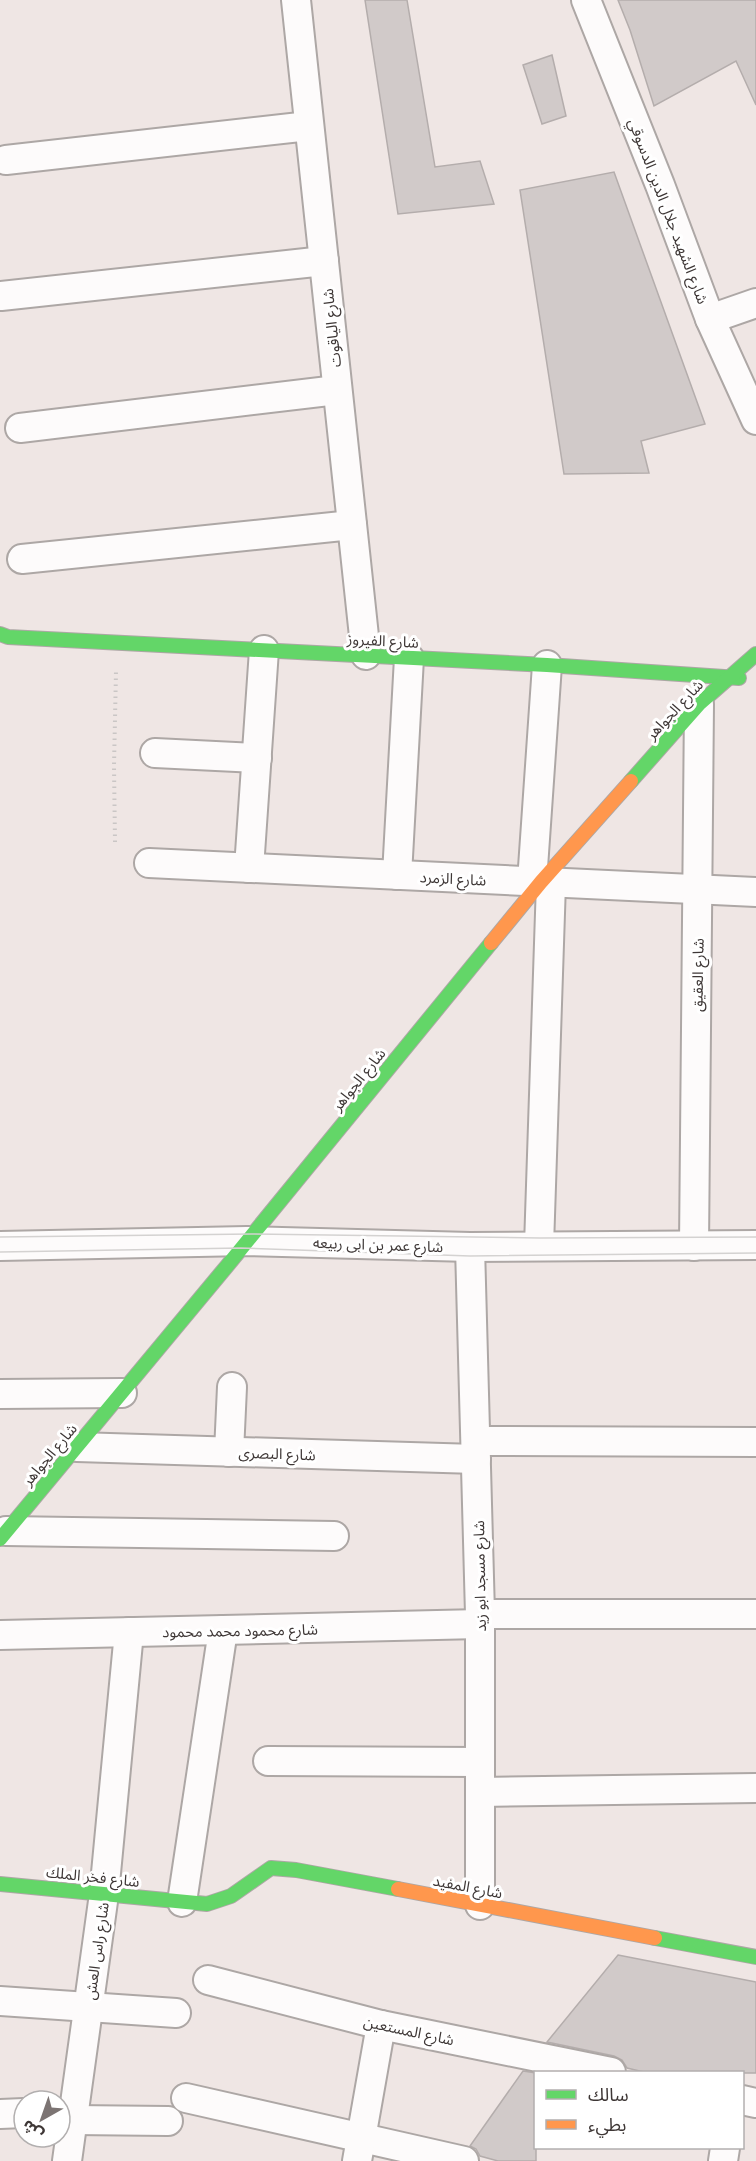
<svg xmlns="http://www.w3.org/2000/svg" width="756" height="2161" viewBox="0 0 756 2161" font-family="'Noto Serif','Noto Sans Arabic',serif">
<rect width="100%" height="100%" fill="#efe6e4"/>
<g fill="#d1cac9" stroke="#b4adac" stroke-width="1.5">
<path d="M365,0H407L435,167L480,161L494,204L398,214Z"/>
<path d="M618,0H756V105L736,61L654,106L630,30Z"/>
<path d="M552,55L566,116L542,124L523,65Z"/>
<path d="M614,172L705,424L641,441L649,473L564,474L520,190Z"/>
<path d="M618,1955L756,1982V2073H648L627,2068L622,2060L614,2056L547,2042Z"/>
<path d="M523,2071L536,2073V2161H498L480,2156L476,2149L470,2146Z"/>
</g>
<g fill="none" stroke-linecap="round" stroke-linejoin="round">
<defs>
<g id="street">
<path d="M296,0L366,655"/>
<path d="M586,0L660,185L710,319L756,420"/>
<path d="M6,160L309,126"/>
<path d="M1,296L324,261"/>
<path d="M710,319L756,303"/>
<path d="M20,428L337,390"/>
<path d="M22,559L352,525"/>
<path d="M155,753L257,758"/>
<path d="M149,863L756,892"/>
<path d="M249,868L264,650"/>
<path d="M397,875L409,658"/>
<path d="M532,882L547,665"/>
<path d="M0,1246L247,1241L470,1247L756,1245"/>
<path d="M539,1246L551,883"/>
<path d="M694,1246L699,704"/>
<path d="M470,1247L480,1614V1905"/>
<path d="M0,1394L122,1393"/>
<path d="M476,1441L756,1442"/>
<path d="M77,1447L476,1459"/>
<path d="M229,1452L232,1387"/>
<path d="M6,1531L334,1536"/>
<path d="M480,1614H756"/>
<path d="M0,1635L480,1624"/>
<path d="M268,1761L480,1762"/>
<path d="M480,1792L756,1788"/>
<path d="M182,1902L223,1630"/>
<path d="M208,1980L381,2025L611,2072"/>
<path d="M0,2001L176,2013"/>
<path d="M186,2098L464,2161"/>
<path d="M742,2100L756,2103"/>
<path d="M0,2114L24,2113"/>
<path d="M73,2120L168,2121"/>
<path d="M67,2161L104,1894L129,1632"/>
<path d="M357,2161L381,2025"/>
<path d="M723,2161L725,2148"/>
</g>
<g id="fast">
<path d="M0,634L8,637L547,665L739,678"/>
<path d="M631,781L699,704L756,654"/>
<path d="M0,1539L227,1266L491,943"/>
<path d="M0,1884L207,1904L231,1896L271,1868L296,1870L398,1889"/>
<path d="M655,1938L756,1957"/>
</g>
<g id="slow">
<path d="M491,943L541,882L631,781"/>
<path d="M398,1889L655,1938"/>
</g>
</defs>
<use href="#street" stroke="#ada7a5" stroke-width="32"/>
<use href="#fast" stroke="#ada7a5" stroke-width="16"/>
<use href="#slow" stroke="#ada7a5" stroke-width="16"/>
<path stroke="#cac6c5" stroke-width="4" stroke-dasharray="1.5 4.5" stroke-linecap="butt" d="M115,842L114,766L116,671"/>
<use href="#street" stroke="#fdfbfb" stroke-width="28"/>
<use href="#fast" stroke="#63d668" stroke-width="14"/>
<use href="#slow" stroke="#ff974d" stroke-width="14"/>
<g stroke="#d4d2d1" stroke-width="1.5">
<path d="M0,1237L252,1234L540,1238L756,1237"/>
<path d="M0,1252L241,1248L470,1256L756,1253"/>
</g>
</g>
<g text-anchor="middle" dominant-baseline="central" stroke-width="6" stroke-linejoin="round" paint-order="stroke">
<g font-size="15" fill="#3e3736" stroke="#fff">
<text transform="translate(669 211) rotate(69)">شارع الشهيد جلال الدين الدسوقي</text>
<text transform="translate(331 328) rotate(-96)">شارع الياقوت</text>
<text transform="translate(383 640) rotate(3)">شارع الفيروز</text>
<text transform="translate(674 709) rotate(-47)">شارع الجواهر</text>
<text transform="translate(453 878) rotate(3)">شارع الزمرد</text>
<text transform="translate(697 975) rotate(-89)">شارع العقيق</text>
<text transform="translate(358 1079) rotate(-51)">شارع الجواهر</text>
<text transform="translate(378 1244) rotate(2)">شارع عمر بن ابى ربيعه</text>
<text transform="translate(277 1453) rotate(2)">شارع البصرى</text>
<text transform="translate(49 1454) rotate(-50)">شارع الجواهر</text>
<text transform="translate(479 1576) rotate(-91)">شارع مسجد ابو زيد</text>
<text transform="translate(240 1630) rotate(-1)">شارع محمود محمد محمود</text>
<text transform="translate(93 1876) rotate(6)">شارع فخر الملك</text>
<text transform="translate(468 1886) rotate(11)">شارع المفيد</text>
<text transform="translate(96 1951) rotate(-82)">شارع راس العش</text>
<text transform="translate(409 2030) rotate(12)">شارع المستعين</text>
</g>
</g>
<rect x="534" y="2071" width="210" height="78" fill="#ffffff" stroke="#b2afaf" stroke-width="1.5"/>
<rect x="546" y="2090" width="30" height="9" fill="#63d668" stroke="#b2afaf" stroke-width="1.5"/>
<text x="588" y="2101" font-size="18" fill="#3e3736">سالك</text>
<rect x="546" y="2120" width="30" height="9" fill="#ff974d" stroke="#b2afaf" stroke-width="1.5"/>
<text x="588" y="2131" font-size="18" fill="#3e3736">بطيء</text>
<g transform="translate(42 2119) rotate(220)"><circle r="28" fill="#ffffff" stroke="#b2afaf" stroke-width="1.5"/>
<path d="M0-4.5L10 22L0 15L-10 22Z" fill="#7c7473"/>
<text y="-9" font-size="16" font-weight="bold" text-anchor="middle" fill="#3e3736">ش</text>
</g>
</svg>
